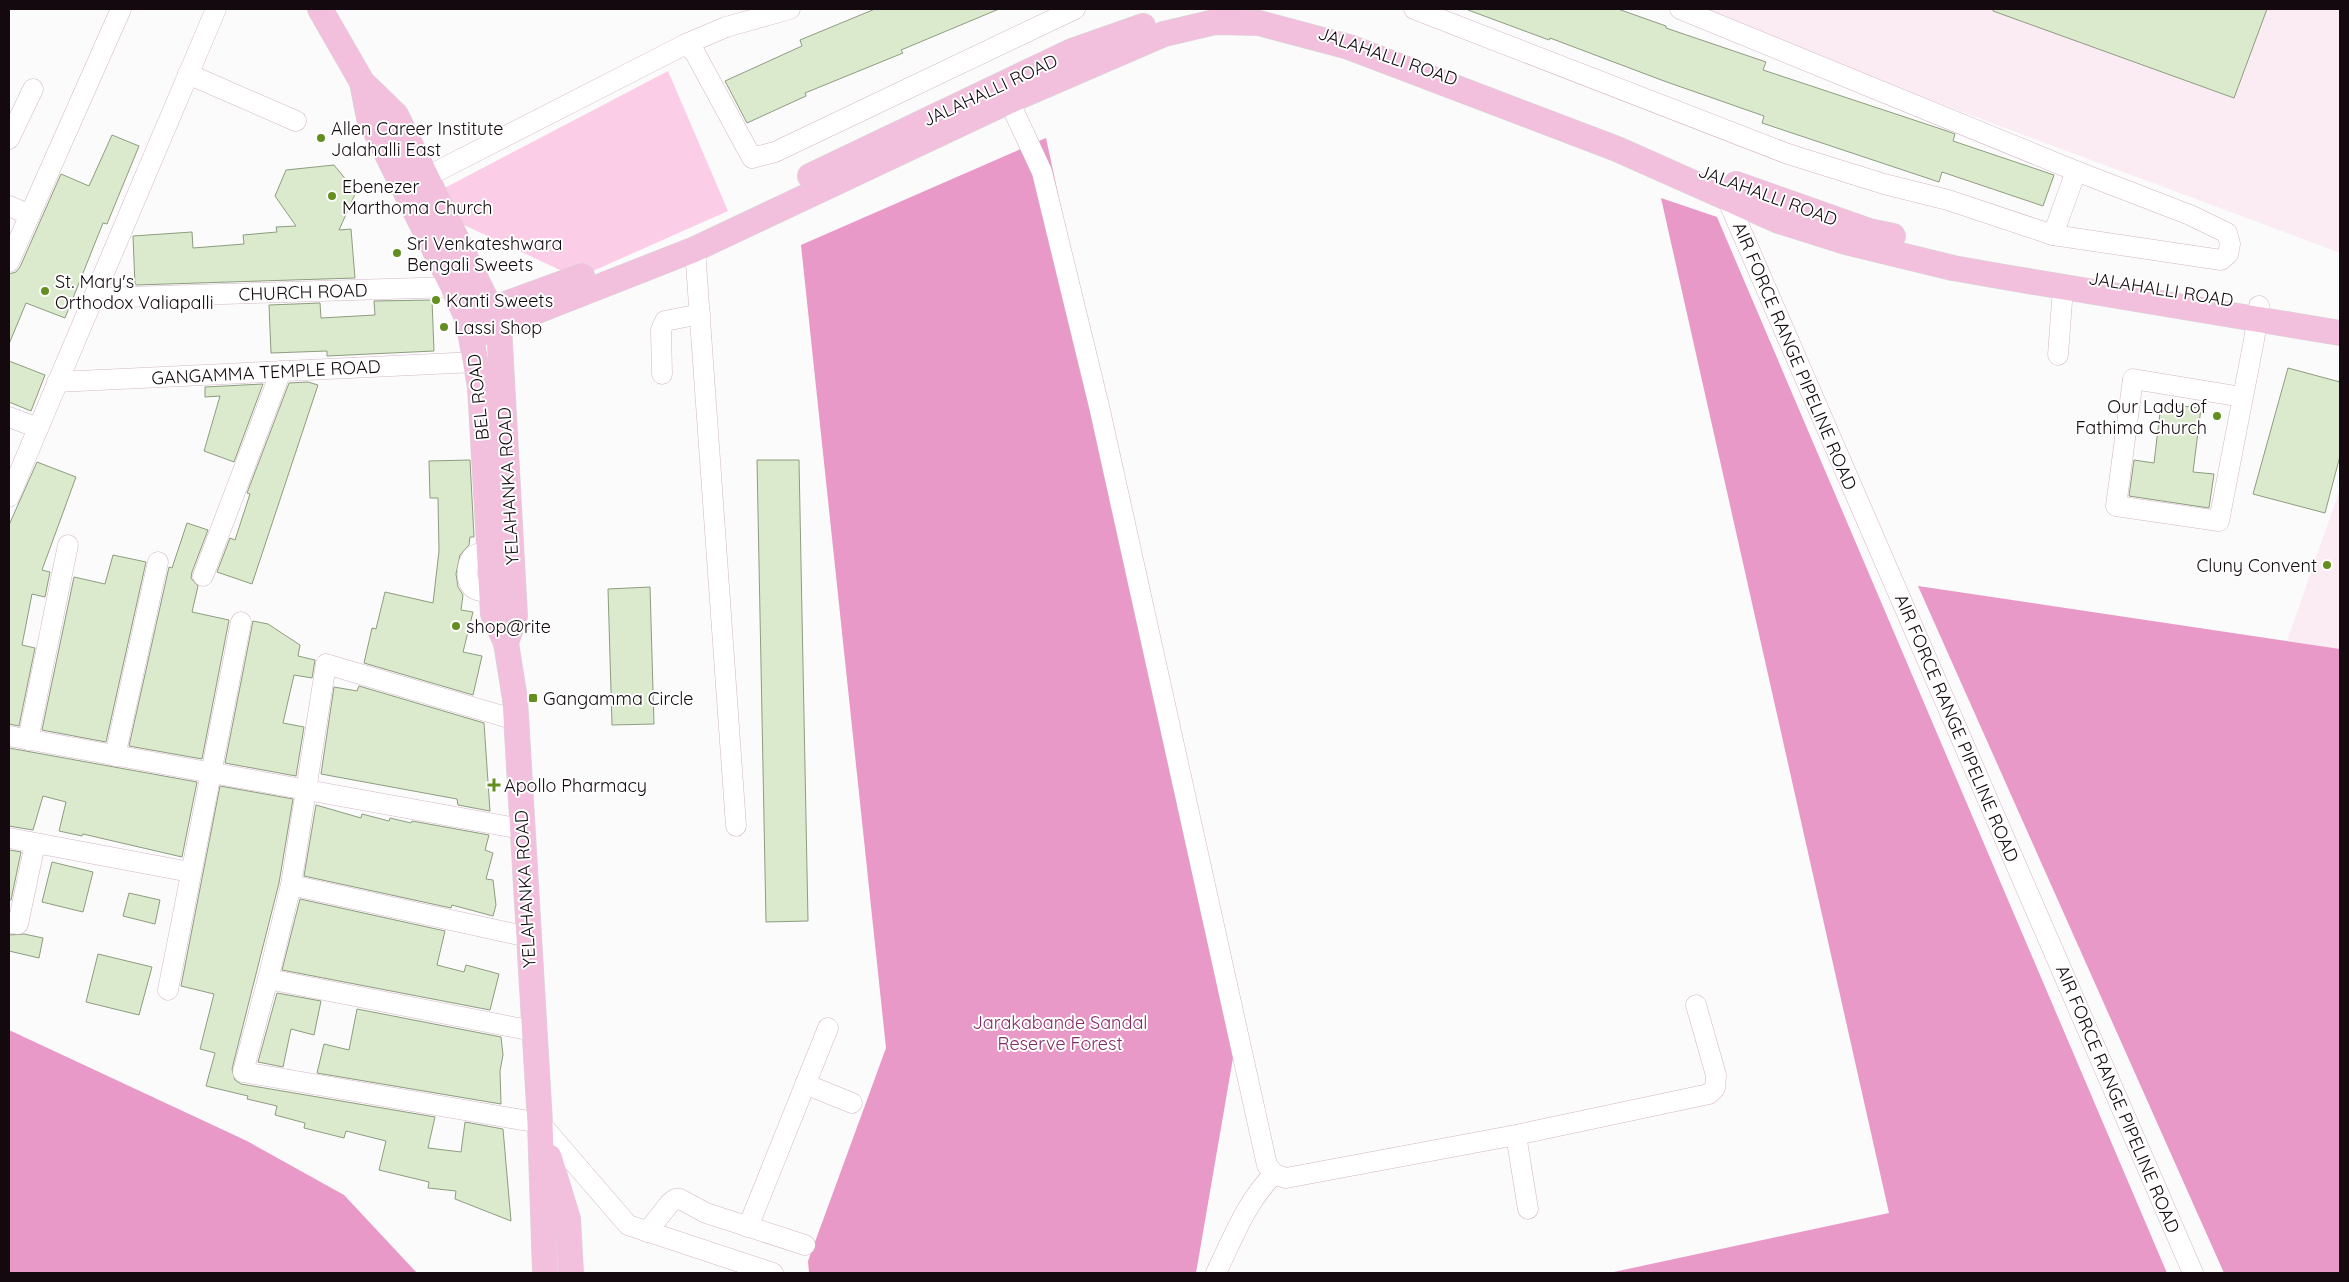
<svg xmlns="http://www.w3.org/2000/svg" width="2349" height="1282" viewBox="0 0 2349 1282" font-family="Quicksand,sans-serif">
<rect width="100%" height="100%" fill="#fbfbfb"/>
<g fill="#fbebf3">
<path d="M1686,9H2340V253Z"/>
<path d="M2340,489V649L2287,641Z"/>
</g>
<path fill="#fccde6" d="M668,71L728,211L577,278L449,218L435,193Z"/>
<g fill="#e999c7">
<path d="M1046,138L1238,1029L1196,1273H809L808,1261L886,1048L801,245Z"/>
<path d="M1661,198L1717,217L2167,1273H1609L1889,1213Z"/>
<path d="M1918,586L2340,649V1273H2224Z"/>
<path d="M9,1030L247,1141L344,1195L417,1273H9Z"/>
</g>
<g fill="#dbeacc" stroke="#8e9c80">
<path d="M875,9H999L901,50L903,53L805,93L806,96L747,123L725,81L802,46L800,40Z"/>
<path d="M1468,9H1618L1666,26V28L1766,62L1763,70L1947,131L1955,134L1953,141L2054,175L2043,206L1942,172L1939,182L1762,123L1764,116L1664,81L1550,38L1549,40L1468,10Z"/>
<path d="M1993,9H2267L2234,98L1993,11Z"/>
<path d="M112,135L139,146L107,224L103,223L65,318L26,303L9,344V274L16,272L20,267L61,174L89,186Z"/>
<path d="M334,165L356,192L339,230L351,229L355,278L135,285L133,236L192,232L193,248L244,244L243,235L277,232L276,227L296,226L275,196L286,170Z"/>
<path d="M432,300L434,351L327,356V351L271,353L269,305L320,303L321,318L375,315L374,301Z"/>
<path d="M9,361L45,375L31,411L9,402Z"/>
<path d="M2288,368L2340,382V456L2325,513L2253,494Z"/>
<path d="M308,382L318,385L252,584L217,572L230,538L235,540L250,494L247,493L289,383Z"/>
<path d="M263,384L234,462L204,451L220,396L205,397V387Z"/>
<path d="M2161,404L2201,408L2193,472L2214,474L2209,508L2129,496L2134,460L2154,463Z"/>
<path d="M470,460L474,537H470L469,545L460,555L456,574L458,587L463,595L461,610L473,612L463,652L482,656L473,695L364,663L372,628L376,629L385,592L433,603L439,551L438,498H430L429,461Z"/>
<path d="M757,460H799L808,921L766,922Z"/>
<path d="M37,462L76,477L42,570L50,572L45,597L32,594L22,645L35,648L19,726L9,724V525Z"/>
<path d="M187,523L208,530L192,572L191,578L198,586L192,612L229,620L202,759L129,746L169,567L172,568Z"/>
<path d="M113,555L146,562L106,742L42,730L74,577L105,584Z"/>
<path d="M650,587L654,724L612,725L608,589Z"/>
<path d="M253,621L268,624L300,645L298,656L315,660L312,678L294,675L283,723L304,727L296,776L225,763Z"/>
<path d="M359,686L484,723L490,811L458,805L457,799L321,774L334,687L357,691Z"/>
<path d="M9,748L197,782L182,857L83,834L82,836L59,831L66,802L43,796L33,830L9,826Z"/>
<path d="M220,786L293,799L279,883L232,1069L235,1080L241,1084L435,1117L428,1148L461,1152L465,1122L503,1129L511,1221L455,1199L456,1191L428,1188L429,1182L379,1170L386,1141L346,1131L344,1138L304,1128L305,1123L275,1115L277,1106L247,1099L248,1096L206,1086L215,1053L200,1049L214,994L181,986Z"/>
<path d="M316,805L361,818L362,814L389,821L390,818L411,823L412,821L489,835L485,850L493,853L486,879L493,880L496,905L493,916L452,905L451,908L304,876Z"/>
<path d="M9,850L21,852L11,900H9Z"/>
<path d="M52,862L93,872L83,912L42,902Z"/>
<path d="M129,893L160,900L155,924L123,916Z"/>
<path d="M300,899L445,931L437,965L464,972L466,965L499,974L490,1010L282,970Z"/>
<path d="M24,934L43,938L39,958L9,951V935Z"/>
<path d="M98,954L152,967L139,1015L86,1002Z"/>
<path d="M277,993L321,1001L314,1035L291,1029L283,1067L258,1062Z"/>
<path d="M357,1009L501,1037L503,1055L500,1071L501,1104L317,1073L324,1044L349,1050Z"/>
</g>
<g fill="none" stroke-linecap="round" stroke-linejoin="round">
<defs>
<g id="minor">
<path d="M1414,9L1788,154L1884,184L1948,200L2053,235L2221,260L2228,254L2230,244L2227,233L2190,215L2076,171L1680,9"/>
<path d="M686,44L695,53L752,158L775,152L1075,9"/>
<path d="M188,74L296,121"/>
<path d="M1009,101L1042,172L1099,406L1267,1165L1274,1174L1286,1178L1516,1135L1709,1094L1715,1088L1716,1075L1696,1005"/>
<path d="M9,139L33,89"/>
<path d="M426,177L686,44L726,27L790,9"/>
<path d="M1727,189L1726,196L2193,1273"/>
<path d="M9,206L30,215"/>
<path d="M2053,235L2076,171"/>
<path d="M695,249L736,826"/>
<path d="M9,262L121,9"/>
<path d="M93,298L453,287"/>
<path d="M2058,355L2063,288"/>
<path d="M662,374L661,330L665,321L700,314"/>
<path d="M57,382L476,362"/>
<path d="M2242,397L2133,379L2116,506L2219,521L2254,340L2259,306"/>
<path d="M9,417L38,428"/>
<path d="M9,497L216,9"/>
<path d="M489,554C486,554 480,553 477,554C466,558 465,579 472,587C477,592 485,591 492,592"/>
<path d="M203,576L281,371"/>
<path d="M516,720L326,664L291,885L528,937"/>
<path d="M9,736L522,829"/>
<path d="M28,740L68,545"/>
<path d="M115,756L158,562"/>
<path d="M9,838L190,872"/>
<path d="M291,885L268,979L533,1031"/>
<path d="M9,923L18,924L35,844"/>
<path d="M268,979L243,1072L540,1123L628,1225L773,1273"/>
<path d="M168,990L241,622"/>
<path d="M805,1084L852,1103"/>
<path d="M1516,1135L1528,1209"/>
<path d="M748,1227L828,1028"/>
<path d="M647,1232L670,1203L675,1199H680L706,1213L805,1245"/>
<path d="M1216,1273C1233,1238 1246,1202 1274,1174"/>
</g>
<g id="major">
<path d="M320,9L362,82L396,115L499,326L515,616L506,643L515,699L540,1123L545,1273"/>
<path d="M362,82L369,118L453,287L467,318L471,337L480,387L493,614L506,643"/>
<path d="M810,176L1072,51L1143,26"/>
<path d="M1736,184L1869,231L1893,236"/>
<path d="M467,318L582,276"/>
<path d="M471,337L695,249L1009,101L1164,34L1215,22L1259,23L1349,47L1617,149L1779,221L1846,242L1953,268L2010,278L2340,333"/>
<path d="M549,1157L568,1219L571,1273"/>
</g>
</defs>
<use href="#minor" stroke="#d4b5c6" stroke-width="21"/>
<use href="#major" stroke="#d9d8d8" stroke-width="26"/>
<use href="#minor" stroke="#fff" stroke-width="20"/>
<use href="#major" stroke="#f2c0dd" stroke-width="25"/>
</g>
<g fill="#638e20" stroke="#fff" stroke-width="2">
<circle cx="321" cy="138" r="5"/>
<circle cx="332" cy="196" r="5"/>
<circle cx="397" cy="253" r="5"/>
<circle cx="45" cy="291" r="5"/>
<circle cx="436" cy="300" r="5"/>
<circle cx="444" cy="327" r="5"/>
<circle cx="2217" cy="416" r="5"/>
<circle cx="2327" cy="565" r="5"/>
<circle cx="456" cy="626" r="5"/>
<rect x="528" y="693" width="10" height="10" rx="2.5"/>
<path d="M491.5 777.5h5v5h5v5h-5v5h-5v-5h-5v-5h5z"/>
</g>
<g text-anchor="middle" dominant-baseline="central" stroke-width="4" stroke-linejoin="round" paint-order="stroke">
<g font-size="18" fill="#13090e" stroke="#fff">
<text transform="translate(1388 56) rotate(19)">JALAHALLI ROAD</text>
<text transform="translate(990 90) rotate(-25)">JALAHALLI ROAD</text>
<text transform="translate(1768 195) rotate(20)">JALAHALLI ROAD</text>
<text transform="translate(2161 289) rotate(9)">JALAHALLI ROAD</text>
<text transform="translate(303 292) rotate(-2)">CHURCH ROAD</text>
<text transform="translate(1795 356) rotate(67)">AIR FORCE RANGE PIPELINE ROAD</text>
<text transform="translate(266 372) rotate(-3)">GANGAMMA TEMPLE ROAD</text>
<text transform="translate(478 397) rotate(-96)">BEL ROAD</text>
<text transform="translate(508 486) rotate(-93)">YELAHANKA ROAD</text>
<text transform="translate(1957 728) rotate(67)">AIR FORCE RANGE PIPELINE ROAD</text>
<text transform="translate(525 889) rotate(-93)">YELAHANKA ROAD</text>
<text transform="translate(2118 1099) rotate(67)">AIR FORCE RANGE PIPELINE ROAD</text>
</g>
<g font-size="18" fill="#13090e" stroke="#fff" text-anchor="start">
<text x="331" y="128">Allen Career Institute<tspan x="331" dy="21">Jalahalli East</tspan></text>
<text x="342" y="186">Ebenezer<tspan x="342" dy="21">Marthoma Church</tspan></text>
<text x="407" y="243">Sri Venkateshwara<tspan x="407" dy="21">Bengali Sweets</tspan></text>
<text x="55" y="281">St. Mary's<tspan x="55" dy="21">Orthodox Valiapalli</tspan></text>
<text x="446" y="300">Kanti Sweets</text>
<text x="454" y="327">Lassi Shop</text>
<text x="2207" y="406" text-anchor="end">Our Lady of<tspan x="2207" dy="21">Fathima Church</tspan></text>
<text x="2317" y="565" text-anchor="end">Cluny Convent</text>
<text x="466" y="626">shop@rite</text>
<text x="543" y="698">Gangamma Circle</text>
<text x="504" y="785">Apollo Pharmacy</text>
</g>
<g font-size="18" fill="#862a66" stroke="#fff">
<text x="1060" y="1022">Jarakabande Sandal<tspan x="1060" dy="21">Reserve Forest</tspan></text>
</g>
</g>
<rect width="2349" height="1282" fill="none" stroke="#13090e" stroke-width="20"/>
</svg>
